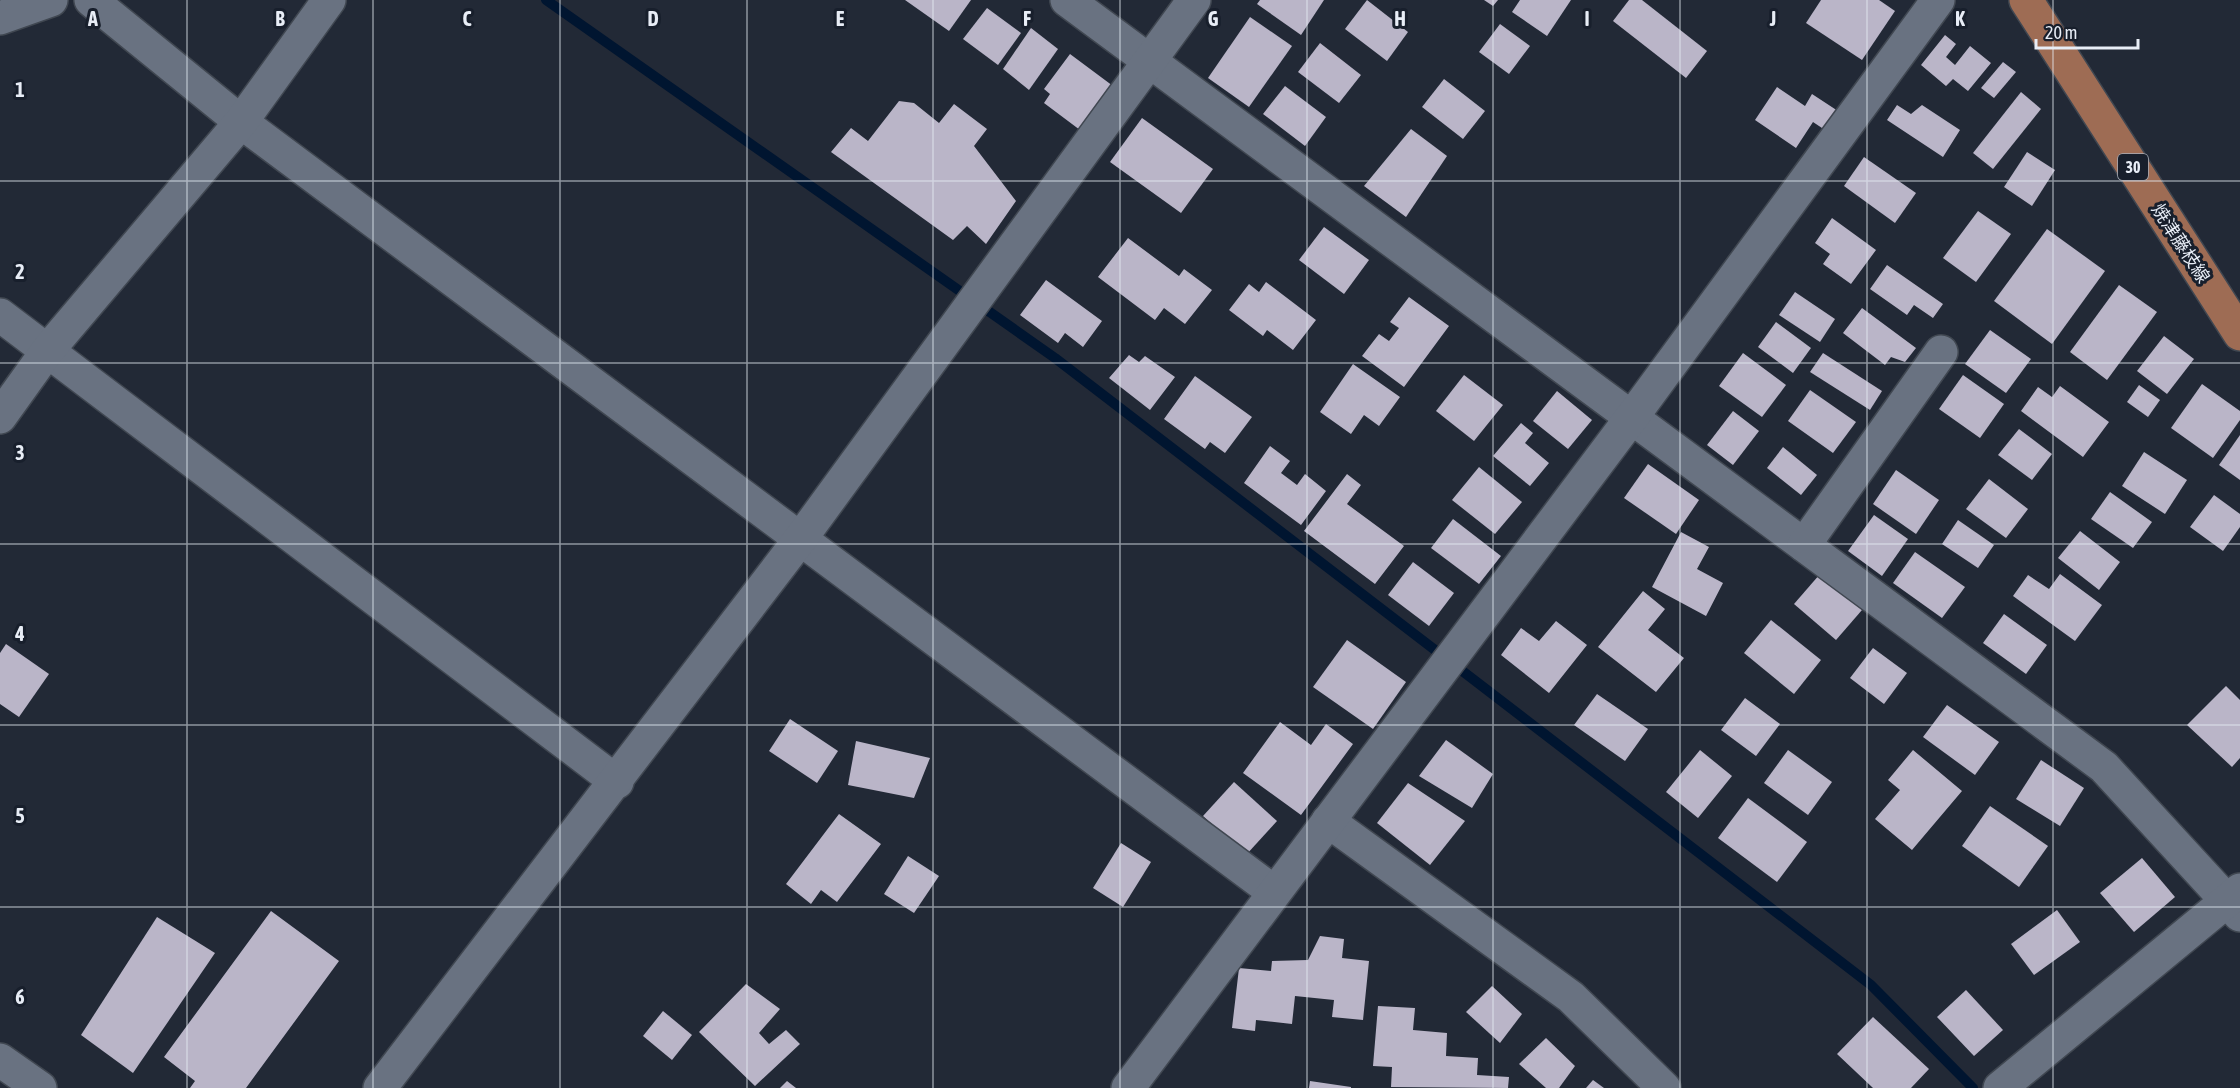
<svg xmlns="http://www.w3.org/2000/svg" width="2240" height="1088" viewBox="0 0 2240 1088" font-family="'Asap Condensed','Noto Sans JP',sans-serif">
<rect width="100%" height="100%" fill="#222936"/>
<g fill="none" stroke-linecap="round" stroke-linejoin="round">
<path stroke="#001530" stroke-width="10" d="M546,0L1055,358L1871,985L1973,1088"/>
</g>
<g fill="#bab5c8">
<path d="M905,0H971L949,31Z"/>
<path d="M1260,0H1324L1301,35L1257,4Z"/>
<path d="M1367,0L1408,32L1387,61L1345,29Z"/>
<path d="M1484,0H1498L1493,6Z"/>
<path d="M1520,0H1571L1547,36L1512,12Z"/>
<path d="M1629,0H1642L1707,51L1686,78L1613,21Z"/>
<path d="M1821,0H1879L1895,11L1862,60L1806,23Z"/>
<path d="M987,8L1021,33L998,65L963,39Z"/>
<path d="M1250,17L1292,46L1249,107L1208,78Z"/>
<path d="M1500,24L1530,46L1509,74L1479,52Z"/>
<path d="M1031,28L1058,49L1029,90L1003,69Z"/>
<path d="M1945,35L1956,44L1946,57L1955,65L1970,46L1991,63L1968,91L1953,79L1946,86L1921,65Z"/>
<path d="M1320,43L1361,75L1339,103L1298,72Z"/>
<path d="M1070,54L1113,86L1080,130L1044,103L1050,94L1044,89Z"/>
<path d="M2003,62L2016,72L1994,98L1981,88Z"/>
<path d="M1444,79L1485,111L1463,139L1422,107Z"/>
<path d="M1285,86L1326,117L1305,146L1263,114Z"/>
<path d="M1777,87L1805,106L1812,94L1841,113L1828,132L1813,122L1796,148L1755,120Z"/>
<path d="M2021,92L2041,109L1993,169L1973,153Z"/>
<path d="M899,101L914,103L939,123L954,104L987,129L974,146L1016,201L986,244L967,226L953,240L831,152L851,128L868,141Z"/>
<path d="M1897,105L1911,114L1922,105L1960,130L1943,157L1887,120Z"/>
<path d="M1142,118L1213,169L1181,213L1110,162Z"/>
<path d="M1411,129L1447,156L1406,217L1364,186Z"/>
<path d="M2027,152L2055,170L2032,206L2004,187Z"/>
<path d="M1864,157L1916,193L1895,223L1844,186Z"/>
<path d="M1978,211L2011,234L1976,282L1943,258Z"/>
<path d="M1832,218L1876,250L1851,284L1823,264L1830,254L1815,243Z"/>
<path d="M1324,227L1369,260L1344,294L1299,260Z"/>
<path d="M2047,229L2105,271L2052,344L1994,301Z"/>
<path d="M1128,238L1179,276L1184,269L1212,290L1185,324L1164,308L1155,320L1098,277Z"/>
<path d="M1887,265L1943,304L1933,318L1914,305L1907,315L1870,289Z"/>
<path d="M1046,280L1102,321L1083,347L1065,333L1058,343L1020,315Z"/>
<path d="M1266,282L1316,320L1293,350L1267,330L1263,336L1229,310L1249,284L1259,292Z"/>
<path d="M2119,285L2157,312L2107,380L2070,352Z"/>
<path d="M1795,292L1835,319L1820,342L1779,315Z"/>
<path d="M1409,297L1449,326L1404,387L1362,356L1379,334L1389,341L1399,328L1390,322Z"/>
<path d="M1862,308L1916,348L1905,362L1891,357L1885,365L1843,333Z"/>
<path d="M1776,322L1811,348L1793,373L1758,347Z"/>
<path d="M1990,330L2031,359L2006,393L1965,364Z"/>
<path d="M2164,336L2194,359L2167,394L2137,371Z"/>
<path d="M1743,353L1786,385L1762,417L1719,386Z"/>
<path d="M1823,353L1882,391L1870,410L1810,372Z"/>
<path d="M1129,355L1139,362L1145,356L1175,377L1150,410L1109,378Z"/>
<path d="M1353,364L1400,397L1379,426L1364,415L1351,434L1320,412Z"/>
<path d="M1464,375L1503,405L1474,441L1436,411Z"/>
<path d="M1963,375L2004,404L1980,438L1939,409Z"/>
<path d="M1195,376L1252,417L1225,453L1210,442L1205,449L1164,419Z"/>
<path d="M2202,384L2240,411V420L2213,458L2171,428Z"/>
<path d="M2139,385L2160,400L2148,417L2127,402Z"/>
<path d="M2060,386L2109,422L2083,457L2021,411L2038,387L2052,397Z"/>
<path d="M1810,390L1856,422L1833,453L1788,421Z"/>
<path d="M1557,391L1592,420L1568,449L1533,421Z"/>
<path d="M1733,411L1759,431L1733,465L1707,445Z"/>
<path d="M1521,423L1533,433L1525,443L1549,463L1530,486L1493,456Z"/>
<path d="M2019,429L2052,454L2032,480L1998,455Z"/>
<path d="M2240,435V480L2219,465Z"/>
<path d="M1270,446L1290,461L1281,473L1297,485L1305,474L1326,491L1301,525L1244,483Z"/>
<path d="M1783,447L1817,475L1801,495L1767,468Z"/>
<path d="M2144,452L2187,480L2165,514L2122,486Z"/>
<path d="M1648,464L1699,500L1676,534L1624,498Z"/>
<path d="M1479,467L1522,502L1495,534L1452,500Z"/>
<path d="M1896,470L1939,500L1916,534L1873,504Z"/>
<path d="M1347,474L1361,485L1347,504L1404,546L1375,584L1304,531Z"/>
<path d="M1989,479L2028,509L2006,538L1966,509Z"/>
<path d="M2110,492L2152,522L2133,548L2091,519Z"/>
<path d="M2214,495L2240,514V527L2223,551L2190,527Z"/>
<path d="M1874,515L1908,539L1882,576L1848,551Z"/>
<path d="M1453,519L1501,556L1479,584L1431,548Z"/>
<path d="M1958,520L1994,545L1978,568L1942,544Z"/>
<path d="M2080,531L2120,562L2099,590L2058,558Z"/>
<path d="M1681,532L1709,547L1697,569L1723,583L1706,616L1652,587Z"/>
<path d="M1915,552L1965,587L1942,618L1893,583Z"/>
<path d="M1413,562L1454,593L1429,626L1388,595Z"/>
<path d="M1820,574L1862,610L1836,640L1794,604Z"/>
<path d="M2060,574L2102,605L2075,641L2013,596L2028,575L2049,589Z"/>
<path d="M1643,591L1665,609L1648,630L1684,658L1656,692L1598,647Z"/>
<path d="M2004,614L2047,645L2026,674L1983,643Z"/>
<path d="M1771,620L1821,660L1794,694L1744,653Z"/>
<path d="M1556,621L1587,645L1549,693L1501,655L1521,628L1539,641Z"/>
<path d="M1347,640L1406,682L1373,729L1313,687Z"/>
<path d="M6,644L49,674L19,717L0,704V653Z"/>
<path d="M1873,648L1907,673L1884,704L1850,678Z"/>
<path d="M2226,686L2240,700V758L2232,767L2187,725Z"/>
<path d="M1597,694L1648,729L1625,761L1574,725Z"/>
<path d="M1745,698L1780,724L1756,756L1721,730Z"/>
<path d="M1947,705L1999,742L1975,775L1923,737Z"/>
<path d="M790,719L838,751L817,783L769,751Z"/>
<path d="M1280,722L1311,745L1326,724L1353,744L1301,815L1243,773Z"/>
<path d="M1446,740L1493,774L1472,808L1419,776Z"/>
<path d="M856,741L930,758L914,798L848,785Z"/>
<path d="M1700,750L1732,776L1698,818L1666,792Z"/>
<path d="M1788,750L1832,782L1808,815L1764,783Z"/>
<path d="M1913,750L1962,791L1912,850L1875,819L1900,790L1888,780Z"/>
<path d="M2041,760L2084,788L2060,826L2016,799Z"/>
<path d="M1234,782L1277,821L1246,855L1203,816Z"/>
<path d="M1408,783L1465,821L1430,865L1377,823Z"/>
<path d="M1748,798L1807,842L1777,882L1718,838Z"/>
<path d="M1990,806L2048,846L2019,887L1962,846Z"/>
<path d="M839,814L881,844L837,902L821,890L811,904L786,884Z"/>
<path d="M1121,843L1151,862L1123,907L1093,888Z"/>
<path d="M908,856L939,876L914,913L884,894Z"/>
<path d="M2142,858L2175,897L2134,932L2100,893Z"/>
<path d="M2057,910L2080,942L2034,975L2011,944Z"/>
<path d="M271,911L339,961L246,1088H190L195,1081L164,1057Z"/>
<path d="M157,917L215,953L133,1073L81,1035Z"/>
<path d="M1320,936L1344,939L1342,958L1369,961L1363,1020L1332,1017L1334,1000L1295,996L1292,1024L1256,1020L1255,1031L1232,1028L1239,968L1271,971L1272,961L1308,960Z"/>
<path d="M746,984L780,1009L759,1033L769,1044L786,1030L800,1044L755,1086L699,1032Z"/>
<path d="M1492,986L1522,1014L1500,1043L1466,1012Z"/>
<path d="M1966,990L2003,1030L1974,1056L1937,1017Z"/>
<path d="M1378,1006L1415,1008L1413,1030L1447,1033L1446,1056L1478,1058L1477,1075L1509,1077L1508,1088L1391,1087L1392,1067L1373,1066Z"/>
<path d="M663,1011L692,1035L672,1060L643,1036Z"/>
<path d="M1873,1017L1929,1069L1911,1088H1873L1837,1054Z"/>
<path d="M1546,1038L1575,1066L1559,1088H1546L1519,1064Z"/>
<path d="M1593,1080L1604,1088H1586Z"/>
<path d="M787,1081L796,1088H780Z"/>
<path d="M1310,1081L1351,1087V1088H1309Z"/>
</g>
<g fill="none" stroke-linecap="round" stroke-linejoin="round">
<defs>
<g id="minor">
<path d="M91,0L241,122L1274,892"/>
<path d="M1067,0L2104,767L2240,915"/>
<path d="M0,18L51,0"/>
<path d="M0,315L617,782"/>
<path d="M0,417L48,350L241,122L329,0"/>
<path d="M1804,545L1941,352"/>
<path d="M1328,821L1571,997L1664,1088"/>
<path d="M0,1060L40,1088"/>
<path d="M380,1088L801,538L1194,0"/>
<path d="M1128,1088L1632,417L1938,0"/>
<path d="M2000,1088L2240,890"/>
</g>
<path id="major" d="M2026,0L2240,334"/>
</defs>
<use href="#minor" stroke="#404751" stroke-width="36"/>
<use href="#major" stroke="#404751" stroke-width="36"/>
<use href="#minor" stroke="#697281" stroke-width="33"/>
<use href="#major" stroke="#9e6c54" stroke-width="33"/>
</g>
<path fill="none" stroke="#e8edf6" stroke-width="1.5" stroke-opacity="0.55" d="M187,0V1088M373,0V1088M560,0V1088M747,0V1088M933,0V1088M1120,0V1088M1307,0V1088M1493,0V1088M1680,0V1088M1867,0V1088M2053,0V1088M0,181H2240M0,363H2240M0,544H2240M0,725H2240M0,907H2240"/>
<g text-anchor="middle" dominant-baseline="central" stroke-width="6" stroke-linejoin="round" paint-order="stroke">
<rect fill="#181f2c" stroke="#aaafb9" stroke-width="1.5" x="2118" y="154" width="30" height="26" rx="4.5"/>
<g font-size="16" font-weight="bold" fill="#e8edf6">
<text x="2133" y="167">30</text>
</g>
<g font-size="18" fill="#e8edf6" stroke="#181f2c">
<text transform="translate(2181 243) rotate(57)">焼津藤枝線</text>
</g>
</g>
<g font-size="20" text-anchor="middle" font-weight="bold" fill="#e8edf6" stroke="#181f2c" stroke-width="6" stroke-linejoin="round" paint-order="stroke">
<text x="93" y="26">A</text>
<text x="280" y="26">B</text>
<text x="467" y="26">C</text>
<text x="653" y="26">D</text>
<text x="840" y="26">E</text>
<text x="1027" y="26">F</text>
<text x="1213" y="26">G</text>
<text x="1400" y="26">H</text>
<text x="1587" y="26">I</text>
<text x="1773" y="26">J</text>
<text x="1960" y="26">K</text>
<text x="20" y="97">1</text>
<text x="20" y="279">2</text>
<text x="20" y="460">3</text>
<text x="20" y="641">4</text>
<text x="20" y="823">5</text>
<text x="20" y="1004">6</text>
</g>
<path d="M2036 39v9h102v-9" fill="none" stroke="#e8edf6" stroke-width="3"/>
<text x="2045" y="39" font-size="18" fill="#e8edf6" stroke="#181f2c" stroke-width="4.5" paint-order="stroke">20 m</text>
</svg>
